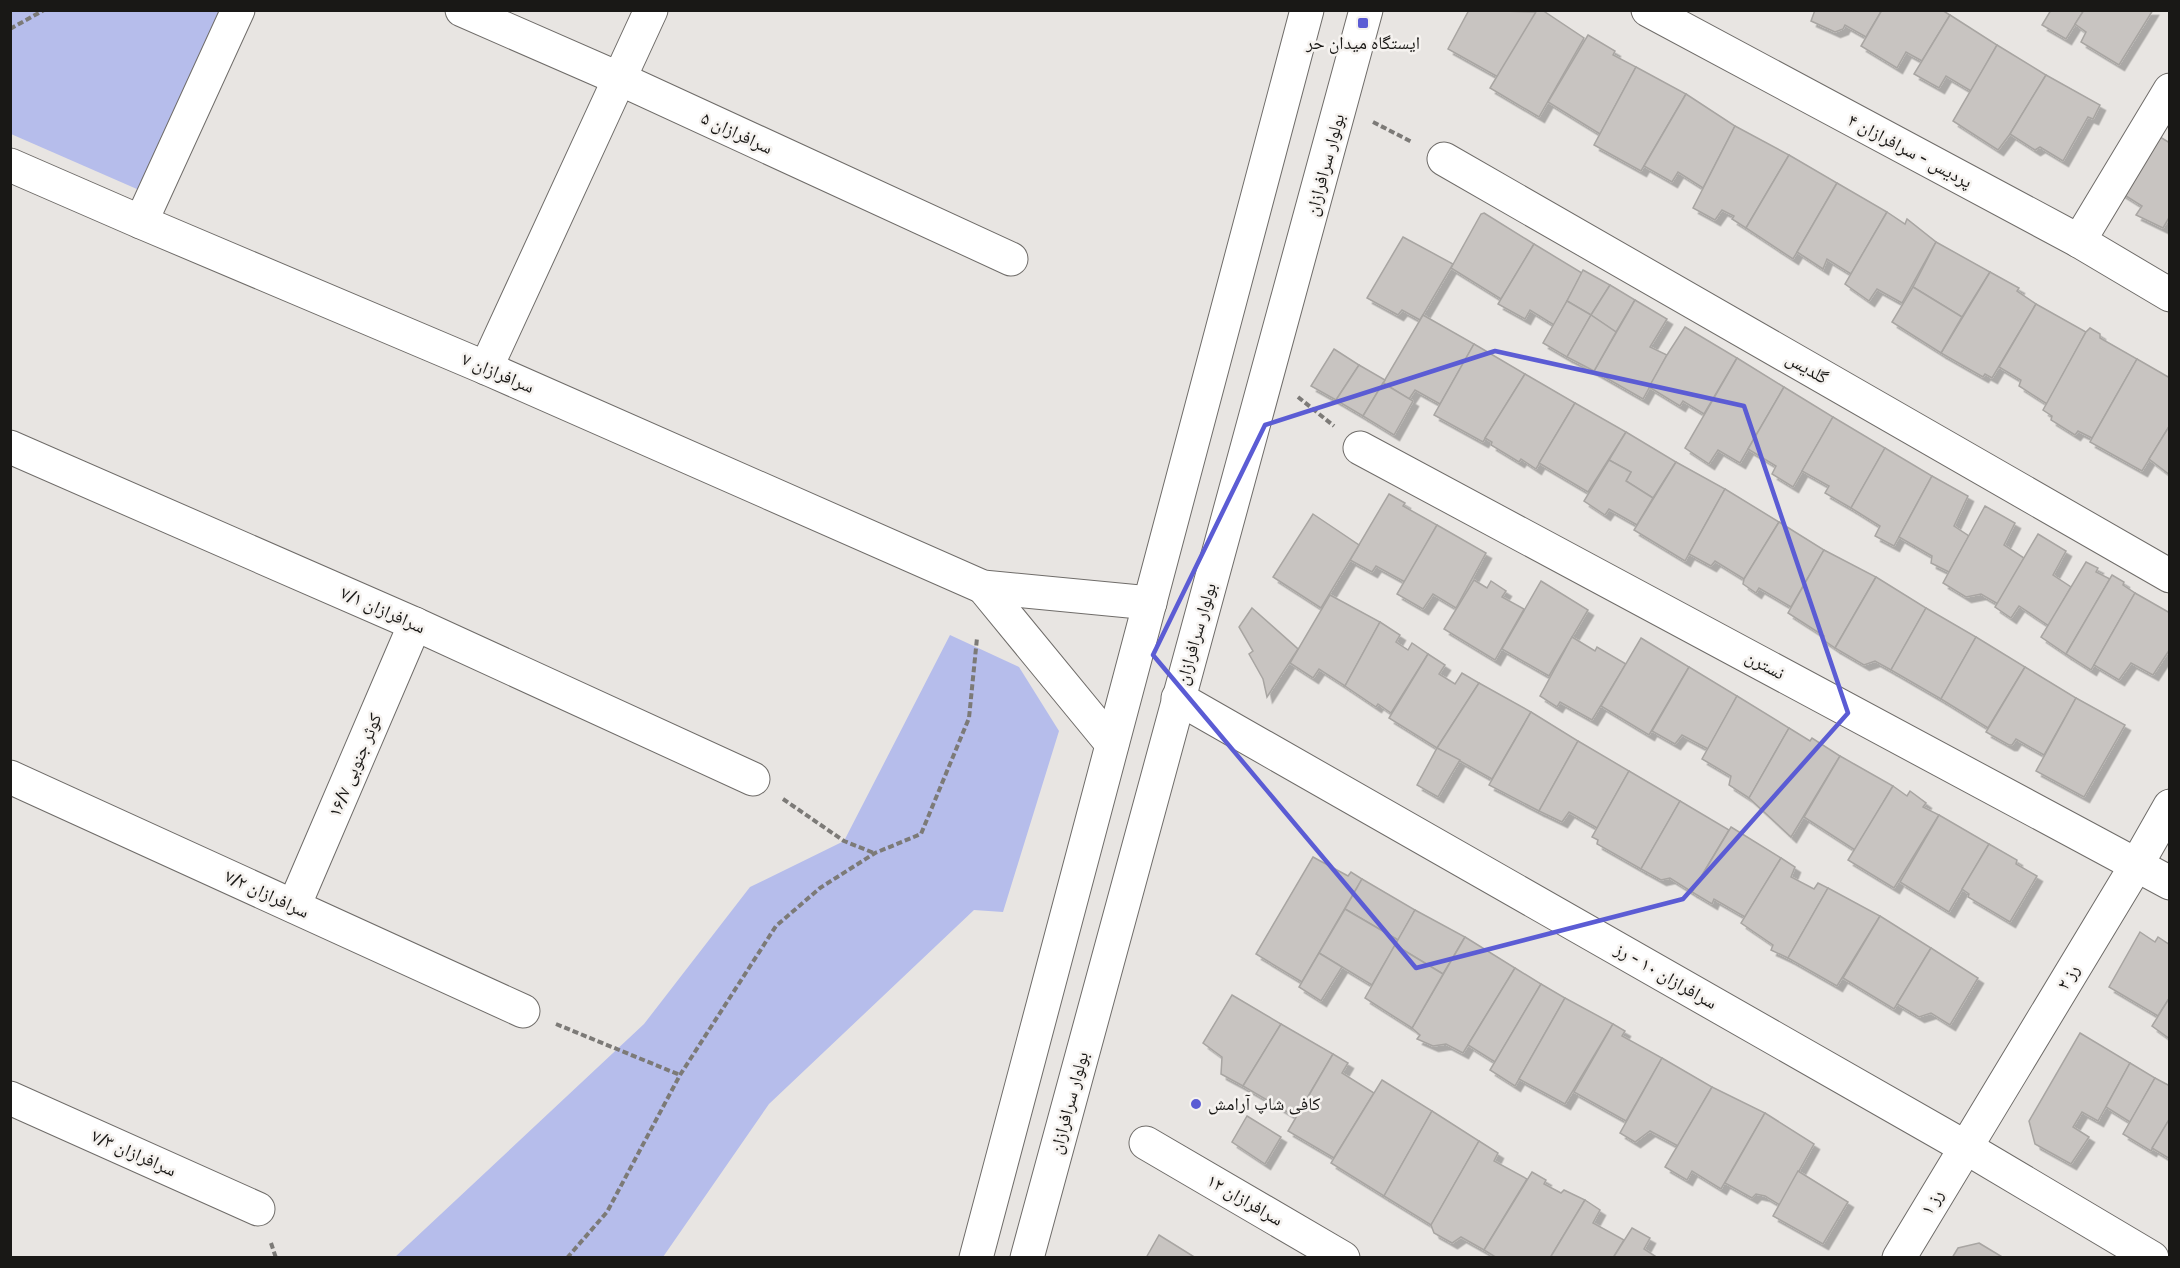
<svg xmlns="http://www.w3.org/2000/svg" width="2180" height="1268" viewBox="0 0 2180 1268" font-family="Cabin,'Noto Naskh Arabic',sans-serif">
<defs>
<filter id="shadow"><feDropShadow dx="5.5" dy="5.5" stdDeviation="0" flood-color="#0004"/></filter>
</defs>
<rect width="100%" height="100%" fill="#e8e5e2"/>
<g fill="#b6bdeb">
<path d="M11,11H245L162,200L11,134Z"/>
<path d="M950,635L1019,667L1059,731L1003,912L974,910L769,1104L663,1257H395L644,1024L750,887L844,841Z"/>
</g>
<g fill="#c8c4c1" stroke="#a8a5a2" stroke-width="1.5" filter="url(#shadow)">
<path d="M1469,10L1537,12L1498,77L1448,49Z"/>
<path d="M1537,10H1542L1584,38L1539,117L1490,88Z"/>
<path d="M1815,10H1882L1866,37L1845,25L1843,29L1835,32L1811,21Z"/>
<path d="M1882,10H1942L1950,15L1922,61L1906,52L1897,68L1861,46Z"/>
<path d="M2051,10H2084L2066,39L2042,25Z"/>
<path d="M2084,10H2153L2119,65L2081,42L2086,32L2075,24Z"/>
<path d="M1950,15L1997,45L1971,91L1946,76L1939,88L1914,74Z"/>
<path d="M1588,35L1615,51L1613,55L1636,67L1600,134L1548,102Z"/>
<path d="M1997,45L2046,75L2010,134L1998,150L1953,121Z"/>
<path d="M1636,67L1686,94L1641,171L1594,145Z"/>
<path d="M2046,75L2100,105L2093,119L2088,117L2063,161L2040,147L2035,150L2010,134Z"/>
<path d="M1686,94L1735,126L1703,188L1678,172L1672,182L1644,166Z"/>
<path d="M1735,126L1789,155L1746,228L1732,219L1734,216L1722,210L1715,220L1693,208Z"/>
<path d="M2150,131L2170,143V216L2163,228L2136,215L2142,206L2118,191Z"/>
<path d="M1789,155L1837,183L1793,259L1746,228Z"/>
<path d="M1837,183L1887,212L1851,274L1827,259L1823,269L1797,252Z"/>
<path d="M1887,212L1905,224L1907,219L1936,242L1902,303L1877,289L1869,301L1845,284Z"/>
<path d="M1484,213L1534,244L1501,299L1451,268L1481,214Z"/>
<path d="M1403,237L1453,264L1420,320L1402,310L1398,315L1367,298Z"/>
<path d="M1936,242L1990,272L1962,317L1913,287Z"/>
<path d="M1534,244L1582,273L1554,325L1530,310L1525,319L1498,304Z"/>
<path d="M1583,270L1610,285L1591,315L1567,301Z"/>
<path d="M1990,272L2019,288L2017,291L2036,304L1992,378L1985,374L1983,377L1941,353Z"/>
<path d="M1610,285L1635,300L1616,332L1591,315Z"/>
<path d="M1913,287L1962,317L1941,353L1892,322Z"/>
<path d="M1635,300L1667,319L1650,347L1667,355L1643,399L1594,371Z"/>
<path d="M1567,301L1591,315L1567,357L1543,343Z"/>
<path d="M2036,304L2086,332L2047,404L2019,386L2021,380L1999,367Z"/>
<path d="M1423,315L1474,344L1440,404L1415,390L1409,399L1383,383Z"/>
<path d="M1591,315L1616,332L1594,371L1567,357Z"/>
<path d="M1685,327L1737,358L1704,414L1683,401L1680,406L1649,387L1667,355Z"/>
<path d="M2090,328L2100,334V338L2137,359L2092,438L2078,431L2075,435L2051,420L2052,416L2043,410L2086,332Z"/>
<path d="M1474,344L1525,374L1483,442L1434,415Z"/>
<path d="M1334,349L1359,365L1336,400L1311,386Z"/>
<path d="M1737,358L1784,387L1740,463L1718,450L1709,464L1685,448Z"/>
<path d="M2137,359L2170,378V425L2142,471L2090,442Z"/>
<path d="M1359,365L1385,380L1363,416L1336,400Z"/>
<path d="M1525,374L1575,403L1536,469L1521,459L1519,462L1491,445L1492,442L1485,438Z"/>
<path d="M1383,383L1413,401L1394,435L1363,416Z"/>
<path d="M1784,387L1833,417L1793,487L1772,474L1776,466L1748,449Z"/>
<path d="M1575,403L1626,432L1588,492L1539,463Z"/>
<path d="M1833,417L1885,448L1851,508L1825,493L1829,486L1802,471Z"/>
<path d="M2170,425V475L2149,459Z"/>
<path d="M1626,432L1676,462L1653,498L1626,481L1631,472L1609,460Z"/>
<path d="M1885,448L1932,476L1894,546L1875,536L1880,526L1851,508Z"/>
<path d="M1609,460L1631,472L1626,481L1653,498L1637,525L1609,509L1605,515L1584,501Z"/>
<path d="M1676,462L1725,489L1685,561L1634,530Z"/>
<path d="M1932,476L1968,496L1954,526L1969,536L1949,572L1931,563L1932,556L1899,537Z"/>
<path d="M1725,489L1779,522L1744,579L1715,561L1711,566L1689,554Z"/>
<path d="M1389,494L1405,503L1403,506L1437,525L1405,582L1376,566L1372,572L1350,560Z"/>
<path d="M1985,506L2015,523L2004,545L2024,558L1998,604L1981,594L1966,597L1943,583Z"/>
<path d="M1313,514L1359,545L1321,608L1273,577Z"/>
<path d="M1779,522L1824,550L1791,607L1759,588L1756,593L1743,584L1744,579Z"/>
<path d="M1437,525L1486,553L1456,608L1433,594L1423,609L1397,594Z"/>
<path d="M2038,534L2066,551L2053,575L2071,587L2049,626L2019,606L2011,618L1995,607Z"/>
<path d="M1824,550L1876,577L1835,648L1822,639L1824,636L1788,613Z"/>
<path d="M2086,562L2098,568L2096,572L2110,579L2066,654L2041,637Z"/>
<path d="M2112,575L2124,582L2123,585L2135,593L2091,670L2066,654Z"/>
<path d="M1876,577L1926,608L1891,670L1875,661L1864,665L1835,648Z"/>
<path d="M1474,580L1487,588L1491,581L1506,591L1502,597L1524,609L1495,660L1444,629Z"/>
<path d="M1541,581L1588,610L1549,676L1502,649Z"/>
<path d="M2135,593L2170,613V649L2153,675L2131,663L2119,680L2094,665Z"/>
<path d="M1330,595L1380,622L1345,686L1319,669L1313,678L1290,663Z"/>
<path d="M1252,608L1298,649L1267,697L1263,679L1249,654L1253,651L1239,627Z"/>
<path d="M1926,608L1976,637L1941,699L1891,670Z"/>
<path d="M1380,622L1400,635L1396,642L1408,650L1412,643L1428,654L1391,713L1378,704L1376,707L1345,686Z"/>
<path d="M1572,637L1595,651L1597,647L1626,664L1592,720L1560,702L1557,707L1540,696Z"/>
<path d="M1976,637L2025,667L1988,728L1941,699Z"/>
<path d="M1641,638L1689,667L1649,735L1601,706Z"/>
<path d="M1428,654L1445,665L1439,674L1455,684L1462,673L1479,683L1437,748L1389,718Z"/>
<path d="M1689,667L1737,696L1708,749L1682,735L1675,744L1652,731Z"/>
<path d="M2025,667L2076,698L2044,755L2016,739L2012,745H2009L1986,732Z"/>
<path d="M1479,683L1531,712L1492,779L1437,748Z"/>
<path d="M1737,696L1789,728L1749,798L1729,785L1731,776L1702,759Z"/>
<path d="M2076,698L2125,725L2084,797L2036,771Z"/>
<path d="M1531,712L1578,741L1539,811L1489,785Z"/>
<path d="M1789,728L1810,741L1812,738L1840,756L1791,837L1749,798Z"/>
<path d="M1578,741L1629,771L1597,828L1569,812L1562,822L1539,811Z"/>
<path d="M1437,748L1460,760L1438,797L1417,785Z"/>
<path d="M1840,756L1893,786L1855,850L1804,817Z"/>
<path d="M1629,771L1680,801L1641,869L1597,844L1598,840L1592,837Z"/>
<path d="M1893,786L1907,796L1910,791L1926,803L1923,807L1939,815L1894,888L1848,860Z"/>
<path d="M1680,801L1729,830L1692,892L1670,878L1661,880L1641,869Z"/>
<path d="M1939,815L1989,844L1949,912L1900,882Z"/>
<path d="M1731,827L1781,858L1745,917L1714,899L1712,904L1692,892Z"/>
<path d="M1989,844L2017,860L2016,864L2037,876L2010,922L1968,897L1969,894L1962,889Z"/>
<path d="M1313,857L1348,876L1351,872L1362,879L1302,982L1256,954Z"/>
<path d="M1781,858L1795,867L1791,877L1814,889L1818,883L1828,888L1788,958L1771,950L1773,945L1741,923Z"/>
<path d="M1362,879L1415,910L1398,940L1345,909Z"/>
<path d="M1828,888L1880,916L1837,986L1788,958Z"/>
<path d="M1345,909L1398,940L1372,985L1319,953Z"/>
<path d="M1415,910L1465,937L1443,974L1395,945Z"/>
<path d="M1880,916L1931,948L1894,1009L1843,978Z"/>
<path d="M2140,932L2155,942L2158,937L2170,945V997L2158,1016L2109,987Z"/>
<path d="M1465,937L1515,968L1463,1053L1446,1044L1433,1046L1417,1039L1420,1035L1412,1028Z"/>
<path d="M1395,945L1443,974L1412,1028L1365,998Z"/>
<path d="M1931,948L1978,978L1950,1025L1931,1013L1919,1017L1897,1004Z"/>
<path d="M1319,953L1342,967L1321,1001L1299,987Z"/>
<path d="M1515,968L1541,984L1495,1062L1468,1045Z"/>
<path d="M1541,984L1565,998L1515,1086L1490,1070Z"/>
<path d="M1232,995L1281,1024L1243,1086L1221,1074L1222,1057L1203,1043Z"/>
<path d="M2170,997V1039L2152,1026Z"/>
<path d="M1565,998L1613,1024L1565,1104L1519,1079Z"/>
<path d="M1281,1024L1333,1054L1296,1117L1243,1086Z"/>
<path d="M1613,1024L1625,1031L1622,1036L1662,1058L1626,1121L1574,1092Z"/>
<path d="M2080,1033L2130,1063L2098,1121L2082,1112L2073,1127L2089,1137L2071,1164L2035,1144L2029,1121Z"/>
<path d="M1333,1054L1348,1063L1342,1073L1374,1093L1334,1158L1288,1131Z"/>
<path d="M1662,1058L1712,1087L1678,1146L1650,1131L1635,1142L1620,1133Z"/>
<path d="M2130,1063L2155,1078L2130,1122L2106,1107Z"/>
<path d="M2155,1078L2170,1086V1118L2151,1151L2123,1134Z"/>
<path d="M1382,1080L1432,1111L1384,1196L1331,1163Z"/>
<path d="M1712,1087L1765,1113L1721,1189L1692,1171L1687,1180L1665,1167Z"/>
<path d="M1432,1111L1479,1141L1431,1225L1384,1196Z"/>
<path d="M1765,1113L1814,1144L1780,1205L1765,1196L1756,1194L1752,1198L1725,1183Z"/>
<path d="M1247,1116L1281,1137L1265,1164L1232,1142Z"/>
<path d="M2170,1118V1159L2152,1148Z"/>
<path d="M1479,1141L1498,1153L1494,1161L1527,1179L1484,1250L1461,1237L1452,1243L1434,1233L1431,1225Z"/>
<path d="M1798,1171L1848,1202L1823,1244L1773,1216Z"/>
<path d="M1532,1172L1546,1180L1544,1184L1561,1193L1564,1190L1585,1200L1550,1258H1497L1484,1250Z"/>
<path d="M1585,1200L1600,1210L1593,1223L1624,1240L1613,1258H1550Z"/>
<path d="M1632,1228L1650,1238L1644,1249L1658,1258H1613Z"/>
<path d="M1159,1235L1196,1258H1146Z"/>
<path d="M1979,1243L2004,1258H1952L1958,1248Z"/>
</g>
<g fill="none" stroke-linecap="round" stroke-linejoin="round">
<defs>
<g id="street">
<path d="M462,10L620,79L1011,259"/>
<path d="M1648,10L2079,241L2170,295"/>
<path d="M1444,159L2170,576"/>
<path d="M10,165L141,222L486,368L983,587L1150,603"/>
<path d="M141,222L238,10"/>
<path d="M2079,241L2170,90"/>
<path d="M486,368L651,10"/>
<path d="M10,447L415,624L753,779"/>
<path d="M1360,448L2170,883"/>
<path d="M983,587L1112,744"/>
<path d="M1178,698L1965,1147L2152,1258"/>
<path d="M10,777L523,1011"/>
<path d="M294,906L415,624"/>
<path d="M10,1098L258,1209"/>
<path d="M1146,1143L1343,1258"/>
<path d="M1899,1258L2137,864L2170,806"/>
</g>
<g id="secondary">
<path d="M976,1258L1307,10"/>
<path d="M1027,1258L1366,10"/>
</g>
</defs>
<use href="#street" stroke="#6f6c69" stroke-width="35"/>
<use href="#secondary" stroke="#6f6c69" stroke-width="35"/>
<g stroke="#7c7a77" stroke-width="4" stroke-dasharray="6 3" stroke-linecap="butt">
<path d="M10,29L44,10"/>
<path d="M1373,122L1412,142"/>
<path d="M1298,397L1334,426"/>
<path d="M783,799L844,841L874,853"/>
<path d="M556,1024L680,1075"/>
<path d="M271,1243L276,1258"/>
<path d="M567,1258L607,1212L680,1075L776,926L820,888L875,853L921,834L969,718L977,638"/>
</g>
<use href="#street" stroke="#fff" stroke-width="33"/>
<use href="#secondary" stroke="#fff" stroke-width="33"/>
</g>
<path fill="none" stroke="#5b5cd4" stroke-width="4.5" stroke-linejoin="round" d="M1495,351L1744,406L1848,713L1683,899L1416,968L1153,655L1265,425Z"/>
<g fill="#5b5cd4" stroke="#f5f2ef" stroke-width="2">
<rect x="1357" y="17" width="12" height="12" rx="3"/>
<circle cx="1196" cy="1104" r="6"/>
</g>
<g text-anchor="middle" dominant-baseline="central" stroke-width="5" stroke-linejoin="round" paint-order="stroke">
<g font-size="18" fill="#191816" stroke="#f5f2ef">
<text x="1363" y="43">ایستگاه میدان حر</text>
<text x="1208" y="1104" text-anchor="start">کافی شاپ آرامش</text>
</g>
<g font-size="18" fill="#191816" stroke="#f5f2ef">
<text transform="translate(737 133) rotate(25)">سرافرازان ۵</text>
<text transform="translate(1910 151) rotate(28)">پردیس - سرافرازان ۴</text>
<text transform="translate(1325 165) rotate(-75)">بولوار سرافرازان</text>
<text transform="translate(1807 368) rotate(30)">گلدیس</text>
<text transform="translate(498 373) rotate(23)">سرافرازان ۷</text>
<text transform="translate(383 610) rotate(24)">سرافرازان ۷/۱</text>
<text transform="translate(1196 634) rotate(-74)">بولوار سرافرازان</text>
<text transform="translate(1765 665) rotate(28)">نسترن</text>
<text transform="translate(355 765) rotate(-67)">کوثر جنوبی ۱۶/۷</text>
<text transform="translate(267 894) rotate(25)">سرافرازان ۷/۲</text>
<text transform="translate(1666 976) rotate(30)">سرافرازان ۱۰ - رز</text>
<text transform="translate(2068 977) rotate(-59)">رز ۲</text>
<text transform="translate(1069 1103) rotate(-75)">بولوار سرافرازان</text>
<text transform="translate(134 1153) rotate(24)">سرافرازان ۷/۳</text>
<text transform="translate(1245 1200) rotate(30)">سرافرازان ۱۲</text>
<text transform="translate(1932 1202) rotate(-59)">رز ۱</text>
</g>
</g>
<rect width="2180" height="1268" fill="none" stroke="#191816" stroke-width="24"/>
</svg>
